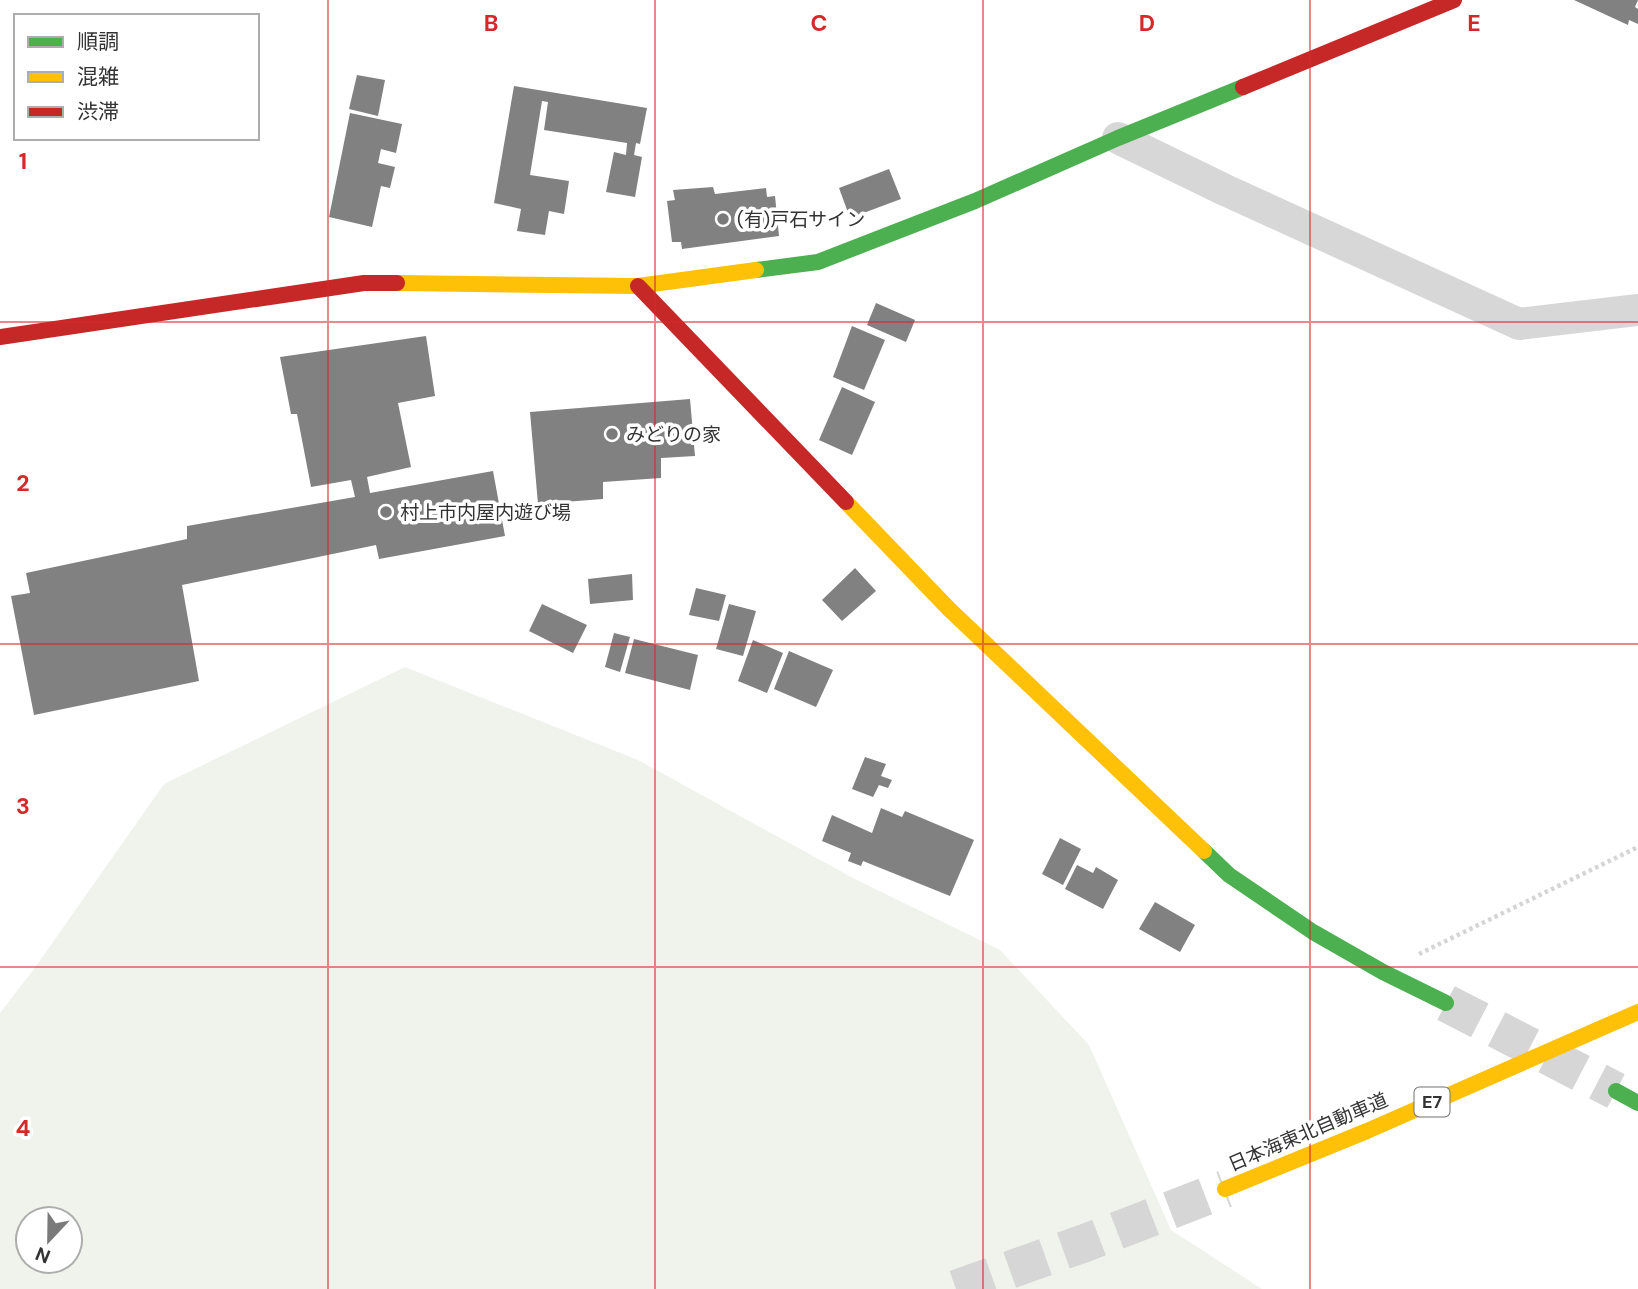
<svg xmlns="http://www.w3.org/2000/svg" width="1638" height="1289" viewBox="0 0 1638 1289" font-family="'DM Sans','Noto Sans JP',sans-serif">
<rect width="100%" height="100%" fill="#fff"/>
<path fill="#f0f3ec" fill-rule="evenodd" d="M405,667L638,760L853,878L1000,950L1089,1045L1171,1230L1262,1289H0V1013L34,969L164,784ZM28,1219H70V1261H28Z"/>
<g fill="#818181">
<path d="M1574,0H1638L1635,7L1638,9V24L1629,20L1628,25Z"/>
<path d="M357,75L385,80L378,116L349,109Z"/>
<path d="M514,86L647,108L640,144L636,143L634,155L642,157L635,197L606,192L614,152L626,155L627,143L544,130L548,102L542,101L530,175L569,181L564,214L549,211L545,235L517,231L521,209L494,203Z"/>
<path d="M350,113L402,124L396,153L381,149L378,163L395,167L390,188L381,186L372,227L329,217Z"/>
<path d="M889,169L901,199L850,218L839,188Z"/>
<path d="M713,187L715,194L766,188L767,197L775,196L779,236L682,249L681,242H672L667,201L675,200L673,190Z"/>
<path d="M876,303L915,320L906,342L867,325Z"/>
<path d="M852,326L885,340L864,390L833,377Z"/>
<path d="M426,336L435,396L398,403L411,467L367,477L370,493L493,471L505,536L379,559L376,545L182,585L199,681L34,715L11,596L30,593L26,573L187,539V526L355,497L351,480L311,487L297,414H291L280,357Z"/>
<path d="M842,387L875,402L852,455L819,440Z"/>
<path d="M690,399L695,456L661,458V478L603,482V499L538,504L530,412Z"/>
<path d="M855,568L876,591L842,621L822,600Z"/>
<path d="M632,574L633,600L590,604L588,579Z"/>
<path d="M696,588L726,595L719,621L689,615Z"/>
<path d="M542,604L587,625L573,653L529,631Z"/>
<path d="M729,604L756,611L743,656L716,649Z"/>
<path d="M614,633L630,637L620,672L605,667Z"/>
<path d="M634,639L698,655L690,690L625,673Z"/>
<path d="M753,640L783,653L767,693L738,681Z"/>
<path d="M789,651L833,670L816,707L774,689Z"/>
<path d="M865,757L886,764L881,776L892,780L888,788L879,785L873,797L852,789Z"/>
<path d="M881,808L902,817L905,811L974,840L950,896L863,861L861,866L848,861L851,853L822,841L832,815L872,833Z"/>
<path d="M1060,838L1081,849L1063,885L1042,874Z"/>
<path d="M1077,865L1093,873L1096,867L1118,880L1103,909L1065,889Z"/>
<path d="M1155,902L1195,925L1180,952L1139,929Z"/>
</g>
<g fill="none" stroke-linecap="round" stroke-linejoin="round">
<path stroke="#d6d6d6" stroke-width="38" stroke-dasharray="38 19" stroke-linecap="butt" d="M1446,1003L1616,1091"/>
<path stroke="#d6d6d6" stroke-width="38" stroke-dasharray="38 19" stroke-linecap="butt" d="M956,1289L1085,1243L1225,1189"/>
<path stroke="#d5d5d5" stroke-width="4.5" stroke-dasharray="3.5 3.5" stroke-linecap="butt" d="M1419,954L1638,847"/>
<path stroke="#d7d7d7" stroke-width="32" d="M1118,138L1225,190L1519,324L1638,310"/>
<g stroke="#4caf50" stroke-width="16">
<path d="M756,270L818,262L975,201L1118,138L1243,87"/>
<path d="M1204,851L1229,875L1313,932L1383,972L1446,1003"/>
<path d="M1616,1091L1638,1103"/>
</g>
<g stroke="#ffc107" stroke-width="16">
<path d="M397,283L638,286L756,270"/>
<path d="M846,502L949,609L1204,851"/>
<path d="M1225,1189L1367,1131L1638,1012"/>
</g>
<g stroke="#c62828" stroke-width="16">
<path d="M1243,87L1454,0"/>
<path d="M638,286L846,502"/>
<path d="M0,337L364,283H397"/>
</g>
</g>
<path fill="none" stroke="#d62828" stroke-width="2" stroke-opacity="0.55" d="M328,0V1289M655,0V1289M983,0V1289M1310,0V1289M0,322H1638M0,644H1638M0,967H1638"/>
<g fill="#7a7a7a" stroke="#fff" stroke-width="2.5">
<circle cx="723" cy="219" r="7"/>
<circle cx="612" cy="434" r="7"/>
<circle cx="386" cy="512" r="7"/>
</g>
<g text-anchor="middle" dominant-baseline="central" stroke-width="7" stroke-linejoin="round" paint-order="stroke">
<rect fill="#fff" stroke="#707070" stroke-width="2" x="1414.5" y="1087.5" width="35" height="29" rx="5"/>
<g font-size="18" font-weight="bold" fill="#333">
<text x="1432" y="1102">E7</text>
</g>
<g font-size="19" fill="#333" stroke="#fff" text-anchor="start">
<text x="737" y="219">(有)戸石サイン</text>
<text x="626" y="434">みどりの家</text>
<text x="400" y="512">村上市内屋内遊び場</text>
</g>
<g font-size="19" fill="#333" stroke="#fff">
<text transform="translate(1308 1132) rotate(-23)">日本海東北自動車道</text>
</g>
</g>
<g font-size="23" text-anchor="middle" font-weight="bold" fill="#d62828" stroke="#fff" stroke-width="7" stroke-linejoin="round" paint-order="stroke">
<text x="491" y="31">B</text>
<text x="819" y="31">C</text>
<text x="1147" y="31">D</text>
<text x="1474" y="31">E</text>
<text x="23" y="169">1</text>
<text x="23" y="491">2</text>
<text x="23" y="814">3</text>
<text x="23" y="1136">4</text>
</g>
<rect x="14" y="14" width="245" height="126" fill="#ffffff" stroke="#adadad" stroke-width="2"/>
<rect x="28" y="37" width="35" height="10" fill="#4caf50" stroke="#adadad" stroke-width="2"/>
<text x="77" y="49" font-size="21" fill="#333333">順調</text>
<rect x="28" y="72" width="35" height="10" fill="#ffc107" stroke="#adadad" stroke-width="2"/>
<text x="77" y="84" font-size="21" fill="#333333">混雑</text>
<rect x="28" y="107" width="35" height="10" fill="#c62828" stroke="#adadad" stroke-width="2"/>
<text x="77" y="119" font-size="21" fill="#333333">渋滞</text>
<g transform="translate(49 1240) rotate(202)"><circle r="33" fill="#ffffff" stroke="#adadad" stroke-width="2"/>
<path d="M0-5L12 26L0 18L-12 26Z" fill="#7a7a7a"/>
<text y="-10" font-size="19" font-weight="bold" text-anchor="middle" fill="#333333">N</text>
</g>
</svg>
